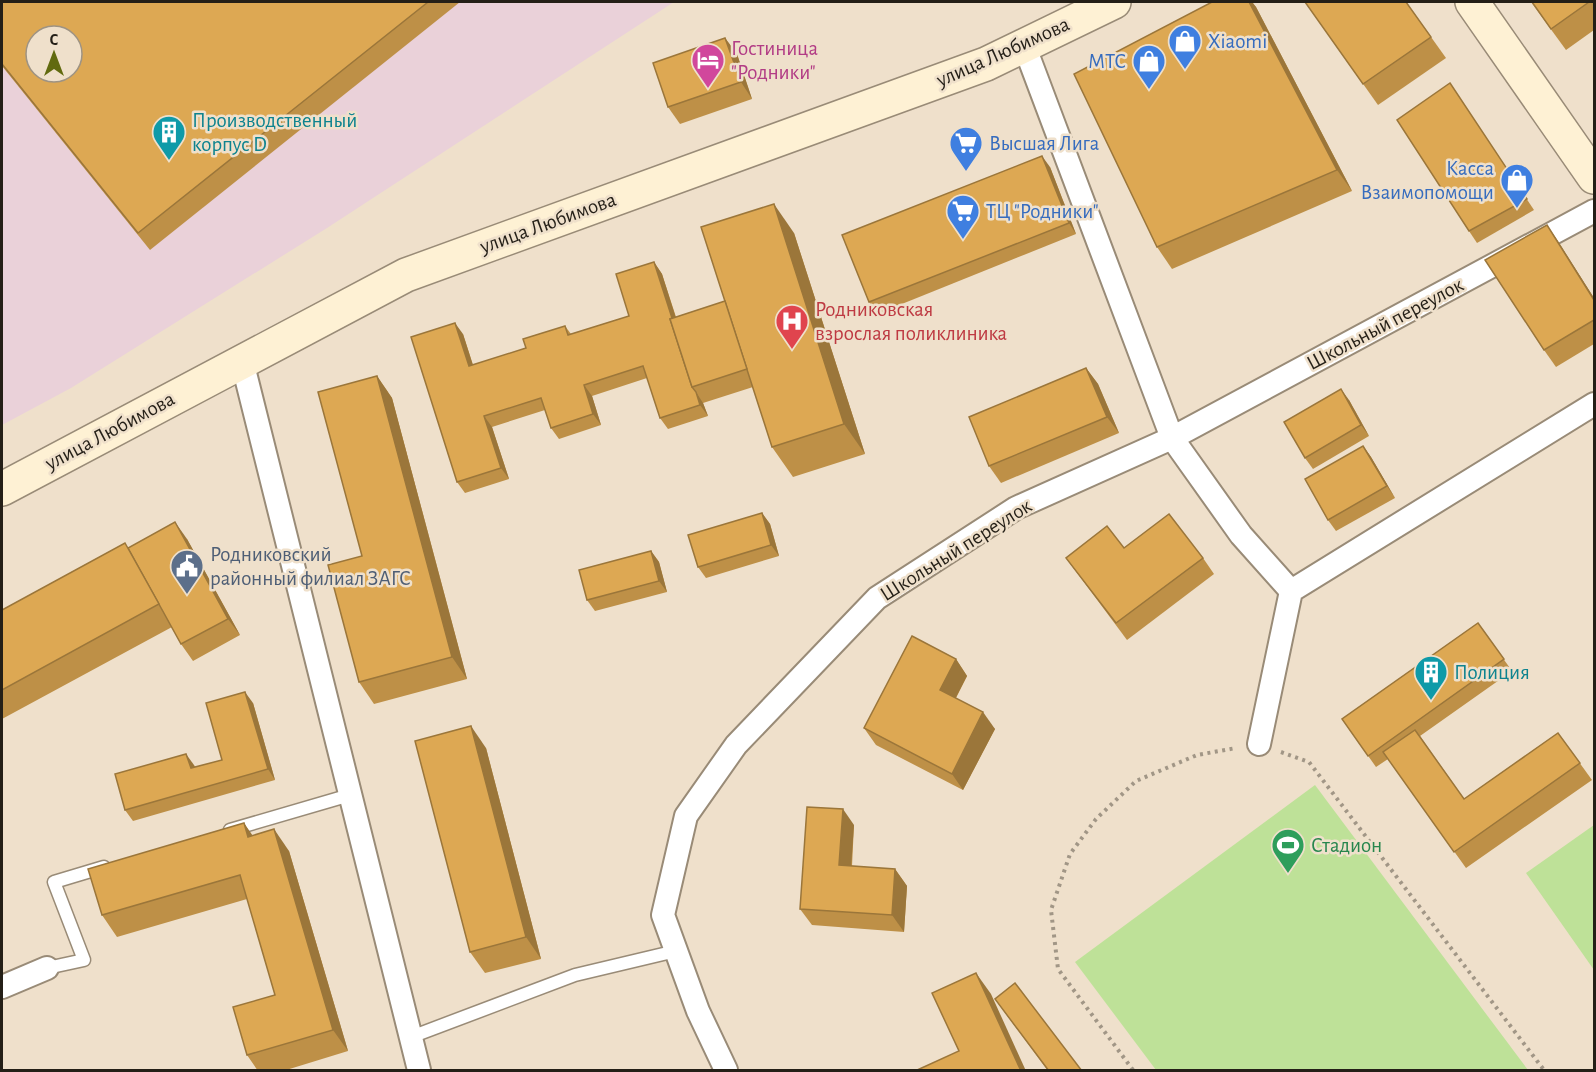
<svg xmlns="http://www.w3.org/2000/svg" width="1596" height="1072" viewBox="0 0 1596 1072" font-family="'Alegreya Sans',sans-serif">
<rect width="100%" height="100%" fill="#efe0cb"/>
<path fill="#ead1d9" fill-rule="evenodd" d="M2,2H674L327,228L71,388L2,425ZM36,36H72V72H36Z"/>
<g fill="#bee198">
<path d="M1315,785L1528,1070H1156L1075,962Z"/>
<path d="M1594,825V970L1526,873Z"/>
</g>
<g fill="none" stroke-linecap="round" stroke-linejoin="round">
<defs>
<g id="service">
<path d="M230,830L350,795"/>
<path d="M47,968L84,960L54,882L104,867"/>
<path d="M411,1037L575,975L676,951"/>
</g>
<g id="minor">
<path d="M1024,45L1172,438L1241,535L1291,591"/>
<path d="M242,361L419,1070"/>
<path d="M1259,744L1291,591L1594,404"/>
<path d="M2,987L47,968"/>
<path d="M726,1070L698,1011L663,915L686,816L736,745L877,598L1016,508L1172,438L1594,211"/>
</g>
<g id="secondary">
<path d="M1472,2L1594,177"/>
<path d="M2,489L406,275L986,64L1114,2"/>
</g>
</defs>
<use href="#service" stroke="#998b77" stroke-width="15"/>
<use href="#minor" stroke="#998b77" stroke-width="26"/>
<use href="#secondary" stroke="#998b77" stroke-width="36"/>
<g stroke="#a19686" stroke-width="4" stroke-dasharray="3 4.5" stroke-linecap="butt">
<path d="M1281,752L1309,762L1544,1070"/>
<path d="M1133,1070L1058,969L1051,910L1070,854L1096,819L1136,781L1197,755L1236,748"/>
</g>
<use href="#service" stroke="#fff" stroke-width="12"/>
<use href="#minor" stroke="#fff" stroke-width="22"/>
<use href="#secondary" stroke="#fef1d4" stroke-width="33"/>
</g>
<g fill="#be9047">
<path d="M2,2H460L150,250L2,66Z"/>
<path d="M1212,2H1252L1256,7L1352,191L1172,269L1157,247Z"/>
<path d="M1305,2H1406L1446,58L1378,105Z"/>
<path d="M1531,2H1594V30L1566,50Z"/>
<path d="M725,38L737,54L752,99L680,124L668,107Z"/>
<path d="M1450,83L1534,210L1477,243L1469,231Z"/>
<path d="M1050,167L1076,234L877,314L869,302Z"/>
<path d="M1547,225L1594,298V344L1556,367L1544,350Z"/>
<path d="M794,233L865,454L793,477L772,447L753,387L703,403L708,416L668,429L660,418L647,378L592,396L601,425L559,439L551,428L545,410L492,427L509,479L465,493L457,482L463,334L473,365L526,348L565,326L571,334L629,316L654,262L662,274L676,317L725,301Z"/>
<path d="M1086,368L1098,384L1119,433L1001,483L989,466Z"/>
<path d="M377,376L392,398L467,679L374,704L359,682L362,556Z"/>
<path d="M1349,400L1369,436L1313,469L1305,458Z"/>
<path d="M1363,446L1371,457L1395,498L1336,531L1328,520Z"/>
<path d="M762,513L770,524L779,556L706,578L698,567Z"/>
<path d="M187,539L240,635L193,661L181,644L172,627L2,719V610L125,543L128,548Z"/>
<path d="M1124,548L1203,558L1214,574L1127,640L1066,558Z"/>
<path d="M651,551L659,562L667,592L595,611L587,600Z"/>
<path d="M1478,623L1512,671L1420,736L1464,799L1558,733L1592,780L1466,868L1388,759L1376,767L1342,719Z"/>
<path d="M956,659L967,676L956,698L995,729L963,790L876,745L864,728Z"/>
<path d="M253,703L275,780L133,821L125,810L194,765L195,767L222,760Z"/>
<path d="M486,748L541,959L485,973L470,952Z"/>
<path d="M244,823L252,836L289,851L348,1051L283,1071H258L247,1055L275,995L247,899L117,937L102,915Z"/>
<path d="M854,825L852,866L895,869L907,886L904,932L812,925L800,909Z"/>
<path d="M995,999L1082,1071H1048Z"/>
</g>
<g fill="#9b763a">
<path d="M1249,2H1252L1256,7L1352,191L1337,170Z"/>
<path d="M725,38L737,54L752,99L741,82Z"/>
<path d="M1042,156L1050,167L1076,234L1069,223Z"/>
<path d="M774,204L794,233L865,454L844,424Z"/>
<path d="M1547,225L1558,241L1594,298V300Z"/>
<path d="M654,262L662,274L697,385L694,386Z"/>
<path d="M455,323L463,334L477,378L469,366Z"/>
<path d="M1086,368L1098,384L1119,433L1107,417Z"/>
<path d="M377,376L392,398L467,679L452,657Z"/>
<path d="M584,385L592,396L601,425L593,414Z"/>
<path d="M1341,389L1349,400L1369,436L1361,425Z"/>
<path d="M696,392L703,403L708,416L700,405Z"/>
<path d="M484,416L492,427L509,479L501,468Z"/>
<path d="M1363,446L1371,457L1395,498L1387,486Z"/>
<path d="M762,513L770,524L779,556L771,545Z"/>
<path d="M175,522L187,539L240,635L228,619Z"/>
<path d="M651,551L659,562L667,592L659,581Z"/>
<path d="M956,659L967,676L951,707L940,690Z"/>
<path d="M245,692L253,703L275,780L268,769Z"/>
<path d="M983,712L995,729L963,790L952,774Z"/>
<path d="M471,726L486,748L541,959L526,937Z"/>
<path d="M186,754L194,765L199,780L191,768Z"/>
<path d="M843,809L854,825L850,882L839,865Z"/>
<path d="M244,823L259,845L248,837Z"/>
<path d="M274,829L289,851L348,1051L333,1030Z"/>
<path d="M895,869L907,886L904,932L892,915Z"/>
<path d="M976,973L991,994L1026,1071H1021Z"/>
</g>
<g fill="#dda853" stroke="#9b763a" stroke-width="1.5" fill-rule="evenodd">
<path d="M2,2H428L138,233L2,64ZM36,36H72V72H36Z"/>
<path d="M1212,2H1249L1337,170L1157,247L1074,74Z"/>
<path d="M1305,2H1406L1431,37L1363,84Z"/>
<path d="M1532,2H1589L1551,29Z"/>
<path d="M725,38L741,82L668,107L653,63Z"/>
<path d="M1450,83L1527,199L1469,231L1397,120Z"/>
<path d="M1042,156L1069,223L869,302L842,235Z"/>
<path d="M774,204L844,424L772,447L701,227Z"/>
<path d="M1547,225L1594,300V320L1544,350L1485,260Z"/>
<path d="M654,262L672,318L670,319L692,387L696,392L700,405L660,418L643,366L584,385L593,414L551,428L541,398L484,416L501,468L457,482L411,337L455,323L469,366L526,348L523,339L565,326L568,335L629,316L616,274Z"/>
<path d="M725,301L747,369L692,387L670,319Z"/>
<path d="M1086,368L1107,417L989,466L969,417Z"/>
<path d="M377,376L452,657L359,682L328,565L362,556L318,392Z"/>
<path d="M1341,389L1361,425L1305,458L1284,422Z"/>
<path d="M1363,446L1387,486L1328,520L1305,479Z"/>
<path d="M762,513L771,545L698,567L688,535Z"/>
<path d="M1169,514L1203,558L1116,623L1066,558L1107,526L1124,548Z"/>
<path d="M175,522L228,619L181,644L128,548Z"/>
<path d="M125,543L159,604L2,690V610Z"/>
<path d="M651,551L659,581L587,600L579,570Z"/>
<path d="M1478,623L1504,659L1368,756L1342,719Z"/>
<path d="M912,636L956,659L940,690L983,712L952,774L864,728Z"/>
<path d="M245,692L268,769L125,810L115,774L186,754L191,768L222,760L206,703Z"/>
<path d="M471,726L526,937L470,952L415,741Z"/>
<path d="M1415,730L1464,799L1558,733L1580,763L1454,852L1383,752Z"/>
<path d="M807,807L843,809L839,865L895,869L892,915L800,909Z"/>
<path d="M244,823L248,837L274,829L333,1030L247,1055L233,1007L275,995L240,875L102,915L88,869Z"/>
<path d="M976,973L1021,1071H915L959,1051L932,993Z"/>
<path d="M1015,983L1082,1071H1049L995,999Z"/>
</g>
<defs>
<symbol id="shop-pin" viewBox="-11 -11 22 30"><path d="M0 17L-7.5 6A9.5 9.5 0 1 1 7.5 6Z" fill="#3f7fe0" stroke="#efe0cb"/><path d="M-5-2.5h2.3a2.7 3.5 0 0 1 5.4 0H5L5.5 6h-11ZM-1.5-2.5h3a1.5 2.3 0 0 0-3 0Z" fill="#fff"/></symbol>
<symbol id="hotel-pin" viewBox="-11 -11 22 30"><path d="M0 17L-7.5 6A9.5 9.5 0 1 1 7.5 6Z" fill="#d1479c" stroke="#efe0cb"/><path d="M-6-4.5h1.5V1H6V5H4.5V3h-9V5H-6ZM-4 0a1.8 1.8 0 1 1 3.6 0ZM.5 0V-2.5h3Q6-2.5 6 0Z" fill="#fff"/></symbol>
<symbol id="building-pin" viewBox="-11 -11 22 30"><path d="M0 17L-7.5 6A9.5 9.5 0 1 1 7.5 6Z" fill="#0f9aa8" stroke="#efe0cb"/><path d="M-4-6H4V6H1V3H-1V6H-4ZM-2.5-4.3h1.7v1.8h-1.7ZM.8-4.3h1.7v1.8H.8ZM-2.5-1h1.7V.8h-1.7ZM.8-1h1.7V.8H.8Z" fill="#fff"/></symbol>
<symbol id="supermarket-pin" viewBox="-11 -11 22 30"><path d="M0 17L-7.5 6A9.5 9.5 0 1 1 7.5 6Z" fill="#3f7fe0" stroke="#efe0cb"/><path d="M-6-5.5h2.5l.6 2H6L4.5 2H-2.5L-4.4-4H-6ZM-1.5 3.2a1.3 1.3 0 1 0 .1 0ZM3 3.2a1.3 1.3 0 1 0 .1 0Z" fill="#fff"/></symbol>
<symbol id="hospital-pin" viewBox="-11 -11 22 30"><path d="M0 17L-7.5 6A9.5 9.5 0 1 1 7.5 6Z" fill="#e0444e" stroke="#efe0cb"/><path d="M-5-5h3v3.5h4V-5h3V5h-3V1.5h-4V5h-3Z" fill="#fff"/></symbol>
<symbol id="civic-pin" viewBox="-11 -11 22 30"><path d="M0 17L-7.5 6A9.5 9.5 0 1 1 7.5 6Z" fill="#5c6f8a" stroke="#efe0cb"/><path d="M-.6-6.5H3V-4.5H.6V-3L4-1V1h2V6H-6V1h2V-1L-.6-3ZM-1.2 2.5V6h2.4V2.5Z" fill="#fff"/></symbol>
<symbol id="stadium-pin" viewBox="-11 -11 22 30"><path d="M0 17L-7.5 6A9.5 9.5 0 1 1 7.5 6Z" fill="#2e9e5b" stroke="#efe0cb"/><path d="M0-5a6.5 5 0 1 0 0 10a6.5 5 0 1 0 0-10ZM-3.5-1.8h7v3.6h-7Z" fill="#fff"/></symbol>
</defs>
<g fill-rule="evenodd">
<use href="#shop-pin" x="1166" y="22" width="38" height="52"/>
<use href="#hotel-pin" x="689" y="41" width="38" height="52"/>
<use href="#shop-pin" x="1130" y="42" width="38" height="52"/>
<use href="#building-pin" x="150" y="113" width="38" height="52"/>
<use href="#supermarket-pin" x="947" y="124" width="38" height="52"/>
<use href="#shop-pin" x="1498" y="161" width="38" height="52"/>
<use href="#supermarket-pin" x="944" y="192" width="38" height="52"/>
<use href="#hospital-pin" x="773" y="302" width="38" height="52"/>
<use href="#civic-pin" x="168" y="547" width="38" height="52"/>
<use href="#building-pin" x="1412" y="653" width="38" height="52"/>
<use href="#stadium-pin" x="1269" y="826" width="38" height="52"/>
</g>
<g text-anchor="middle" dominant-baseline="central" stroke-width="5" stroke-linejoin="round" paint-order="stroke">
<g font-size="21" fill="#366cbe" stroke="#efe0cb" text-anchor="start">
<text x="1208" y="41">Xiaomi</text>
<text x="1126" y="61" text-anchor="end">МТС</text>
<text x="989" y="143">Высшая Лига</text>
<text x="1494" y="168" text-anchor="end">Касса<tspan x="1494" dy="24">Взаимопомощи</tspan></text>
<text x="986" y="211">ТЦ "Родники"</text>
</g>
<g font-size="21" fill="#b23c85" stroke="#efe0cb" text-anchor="start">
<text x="731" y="48">Гостиница<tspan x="731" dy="24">"Родники"</tspan></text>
</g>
<g font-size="21" fill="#241f17" stroke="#efe0cb">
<text transform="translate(1003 52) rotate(-24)">улица Любимова</text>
<text transform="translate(548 223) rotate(-20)">улица Любимова</text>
<text transform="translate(1385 324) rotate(-28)">Школьный переулок</text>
<text transform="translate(110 431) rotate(-28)">улица Любимова</text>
<text transform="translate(956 550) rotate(-32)">Школьный переулок</text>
</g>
<g font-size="21" fill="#0d838f" stroke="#efe0cb" text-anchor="start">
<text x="192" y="120">Производственный<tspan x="192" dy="24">корпус D</tspan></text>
<text x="1454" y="672">Полиция</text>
</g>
<g font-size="21" fill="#be3a42" stroke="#efe0cb" text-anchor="start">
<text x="815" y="309">Родниковская<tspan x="815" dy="24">взрослая поликлиника</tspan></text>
</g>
<g font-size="21" fill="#4e5e75" stroke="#efe0cb" text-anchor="start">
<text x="210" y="554">Родниковский<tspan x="210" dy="24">районный филиал ЗАГС</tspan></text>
</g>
<g font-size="21" fill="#27864d" stroke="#efe0cb" text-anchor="start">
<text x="1311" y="845">Стадион</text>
</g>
</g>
<rect width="1596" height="1072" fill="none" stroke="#241f17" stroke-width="6"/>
<g transform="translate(54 54)"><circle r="28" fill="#efe0cb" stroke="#9e9383" stroke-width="1.5"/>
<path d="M0-4.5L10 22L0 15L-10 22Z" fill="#616a0f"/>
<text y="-9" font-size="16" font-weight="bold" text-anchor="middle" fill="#241f17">С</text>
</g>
</svg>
